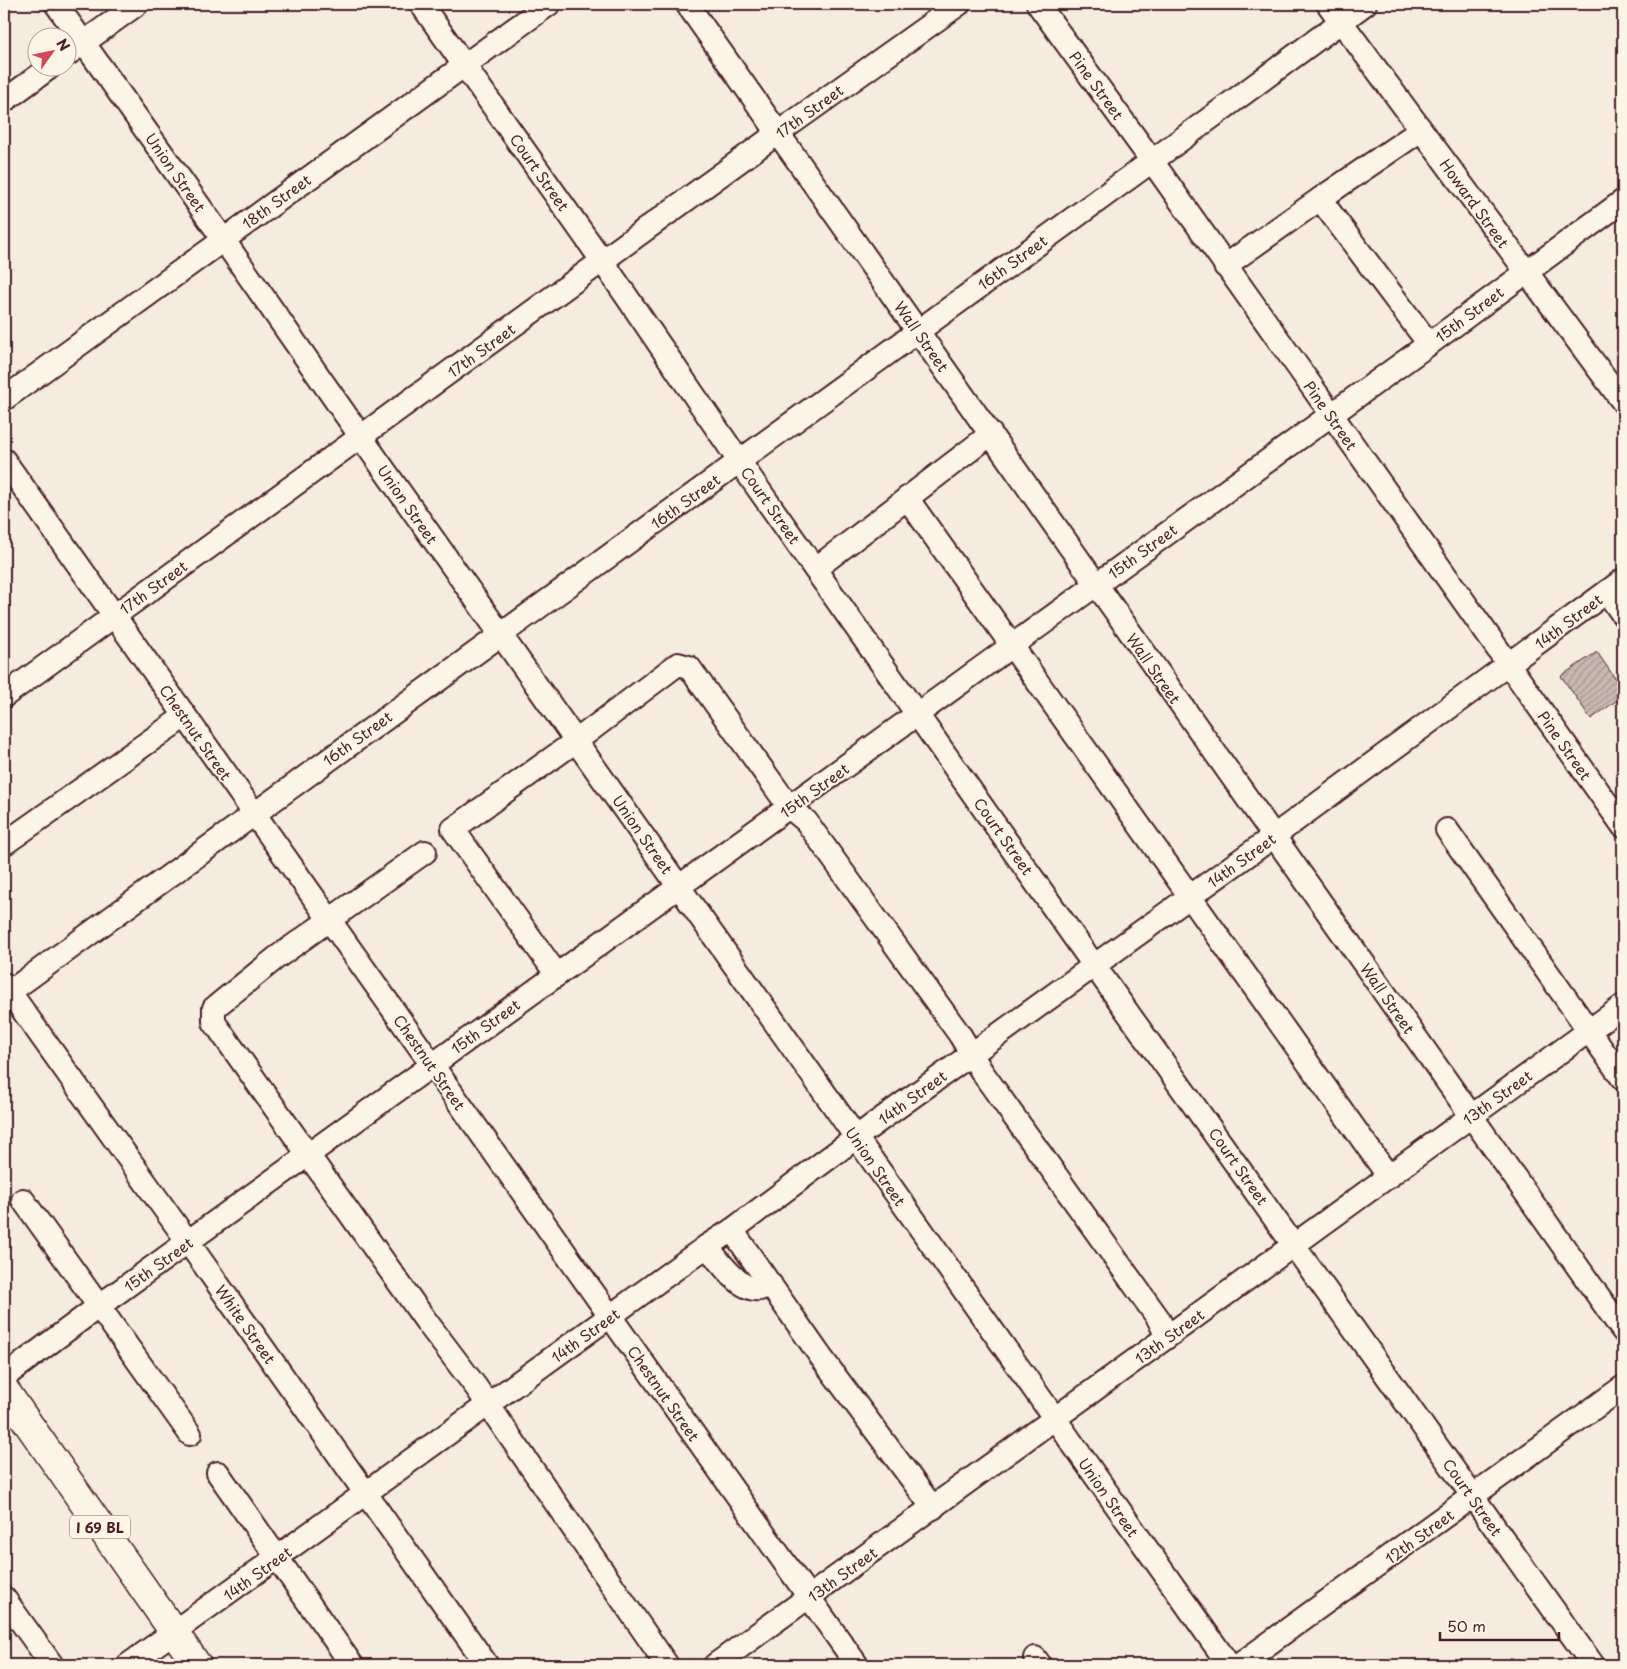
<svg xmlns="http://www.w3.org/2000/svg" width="1627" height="1669" viewBox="0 0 1627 1669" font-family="'Playpen Sans',sans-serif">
<defs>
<pattern id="building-hatch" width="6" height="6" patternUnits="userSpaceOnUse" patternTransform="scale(1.25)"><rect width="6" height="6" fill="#cab9b1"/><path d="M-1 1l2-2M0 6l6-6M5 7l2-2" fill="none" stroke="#a69690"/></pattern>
</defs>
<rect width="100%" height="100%" fill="#f5ecde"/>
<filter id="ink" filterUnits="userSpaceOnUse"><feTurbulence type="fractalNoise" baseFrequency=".02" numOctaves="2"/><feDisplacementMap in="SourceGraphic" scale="10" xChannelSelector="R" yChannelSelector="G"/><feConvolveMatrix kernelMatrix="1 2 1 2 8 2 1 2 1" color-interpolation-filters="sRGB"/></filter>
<g filter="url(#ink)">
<path fill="url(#building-hatch)" stroke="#4a1f2b" d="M1597,652L1623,690V696L1591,719L1561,676Z"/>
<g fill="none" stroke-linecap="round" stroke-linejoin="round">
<defs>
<g id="minor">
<path d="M56,4L223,239L361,437L1229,1665"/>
<path d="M421,4L603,262L750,477L1081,947L1593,1665"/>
<path d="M687,4L1623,1331"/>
<path d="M1038,4L1152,161L1623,826"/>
<path d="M1328,4L1623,402"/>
<path d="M68,54L137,4"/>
<path d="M4,101L49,68"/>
<path d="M1320,199L1421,130"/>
<path d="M1225,266L1320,199L1429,344"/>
<path d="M4,399L549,4"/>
<path d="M4,460L857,1665"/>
<path d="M907,498L1389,1177"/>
<path d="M815,569L991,434"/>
<path d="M1607,592L1623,615"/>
<path d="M4,696L778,133L959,4"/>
<path d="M1447,830L1623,1079"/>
<path d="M4,844L185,716"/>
<path d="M425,852L276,958L214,1008V1022L426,1321L476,1387L667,1665"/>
<path d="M557,975L453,829L576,741L670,670L678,664L689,667L790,808L806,821L960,1035L982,1072L1158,1318L1167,1337"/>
<path d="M4,984L188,1242L487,1665"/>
<path d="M4,996L1152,161L1365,4"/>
<path d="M23,1200L190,1434"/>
<path d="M732,1230L821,1357L933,1508"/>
<path d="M707,1246C718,1260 740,1292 760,1289C763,1288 768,1286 771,1285"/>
<path d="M4,1377L99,1306L1429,344L1623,201"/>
<path d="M218,1473L352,1665"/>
<path d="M4,1598L52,1665"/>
<path d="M1035,1658L1040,1665"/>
<path d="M128,1665L707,1246L732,1230L873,1125L1274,836L1623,580"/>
<path d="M715,1665L1623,1006"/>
<path d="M1239,1665L1623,1387"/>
</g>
<path id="major" d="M4,1389L197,1665"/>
</defs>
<use href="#minor" stroke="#4a1f2b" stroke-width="26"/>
<use href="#major" stroke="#4a1f2b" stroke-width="31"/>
<use href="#minor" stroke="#fcf5e5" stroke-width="22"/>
<use href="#major" stroke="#fcf5e5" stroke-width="28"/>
</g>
</g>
<g text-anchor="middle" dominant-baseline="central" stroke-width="4" stroke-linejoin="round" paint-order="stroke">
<rect fill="#fcf5e5" stroke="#7f5f63" stroke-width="1" x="70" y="1515.5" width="60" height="23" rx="4"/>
<g font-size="14" font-weight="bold" fill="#4a1f2b">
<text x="100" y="1527">I 69 BL</text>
</g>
<g font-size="15" fill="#4a1f2b" stroke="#fcf5e5">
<text transform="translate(1097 85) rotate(54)">Pine Street</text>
<text transform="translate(809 111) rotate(-36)">17th Street</text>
<text transform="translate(176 172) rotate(55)">Union Street</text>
<text transform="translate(540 172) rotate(55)">Court Street</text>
<text transform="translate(276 201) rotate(-36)">18th Street</text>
<text transform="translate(1475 203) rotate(54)">Howard Street</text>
<text transform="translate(1012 262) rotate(-36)">16th Street</text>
<text transform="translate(1469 314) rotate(-37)">15th Street</text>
<text transform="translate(922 336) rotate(55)">Wall Street</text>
<text transform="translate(481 350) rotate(-36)">17th Street</text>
<text transform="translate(1331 415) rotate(55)">Pine Street</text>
<text transform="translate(685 501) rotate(-36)">16th Street</text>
<text transform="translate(408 504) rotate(55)">Union Street</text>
<text transform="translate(771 505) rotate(55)">Court Street</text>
<text transform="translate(1142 551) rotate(-36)">15th Street</text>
<text transform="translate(153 587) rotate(-36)">17th Street</text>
<text transform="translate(1568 621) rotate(-37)">14th Street</text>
<text transform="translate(1154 668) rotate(55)">Wall Street</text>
<text transform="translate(196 732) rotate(55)">Chestnut Street</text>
<text transform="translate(357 738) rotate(-36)">16th Street</text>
<text transform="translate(1565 745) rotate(55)">Pine Street</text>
<text transform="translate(814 790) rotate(-36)">15th Street</text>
<text transform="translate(643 834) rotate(55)">Union Street</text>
<text transform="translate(1004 836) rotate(55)">Court Street</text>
<text transform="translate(1241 860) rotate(-36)">14th Street</text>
<text transform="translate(1388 998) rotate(55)">Wall Street</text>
<text transform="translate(485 1026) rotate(-36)">15th Street</text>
<text transform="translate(430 1062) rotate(55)">Chestnut Street</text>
<text transform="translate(912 1097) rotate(-36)">14th Street</text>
<text transform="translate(1497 1097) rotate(-36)">13th Street</text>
<text transform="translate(876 1166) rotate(55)">Union Street</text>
<text transform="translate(1239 1166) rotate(55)">Court Street</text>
<text transform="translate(158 1264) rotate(-36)">15th Street</text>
<text transform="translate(246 1324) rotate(55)">White Street</text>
<text transform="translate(585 1335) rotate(-36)">14th Street</text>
<text transform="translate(1169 1336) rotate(-36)">13th Street</text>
<text transform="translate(664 1393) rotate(55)">Chestnut Street</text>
<text transform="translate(1109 1497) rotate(55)">Union Street</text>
<text transform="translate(1473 1497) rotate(55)">Court Street</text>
<text transform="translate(1419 1536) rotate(-36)">12th Street</text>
<text transform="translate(257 1573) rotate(-36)">14th Street</text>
<text transform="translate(842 1574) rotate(-36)">13th Street</text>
</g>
</g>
<rect width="1627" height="1669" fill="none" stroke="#fcf5e5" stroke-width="20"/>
<rect x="10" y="10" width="1607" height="1649" fill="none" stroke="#4a1f2b" stroke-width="2" filter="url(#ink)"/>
<g transform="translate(52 52) rotate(57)"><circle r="24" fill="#fcf5e5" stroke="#b59f9b"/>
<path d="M0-4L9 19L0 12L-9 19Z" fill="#d1495b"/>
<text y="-8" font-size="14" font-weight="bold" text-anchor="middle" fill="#4a1f2b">N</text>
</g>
<path d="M1440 1632v8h119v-8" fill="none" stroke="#4a1f2b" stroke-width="2.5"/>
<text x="1447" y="1632" font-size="15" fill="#4a1f2b" stroke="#fcf5e5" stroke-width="4" paint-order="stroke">50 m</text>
</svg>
